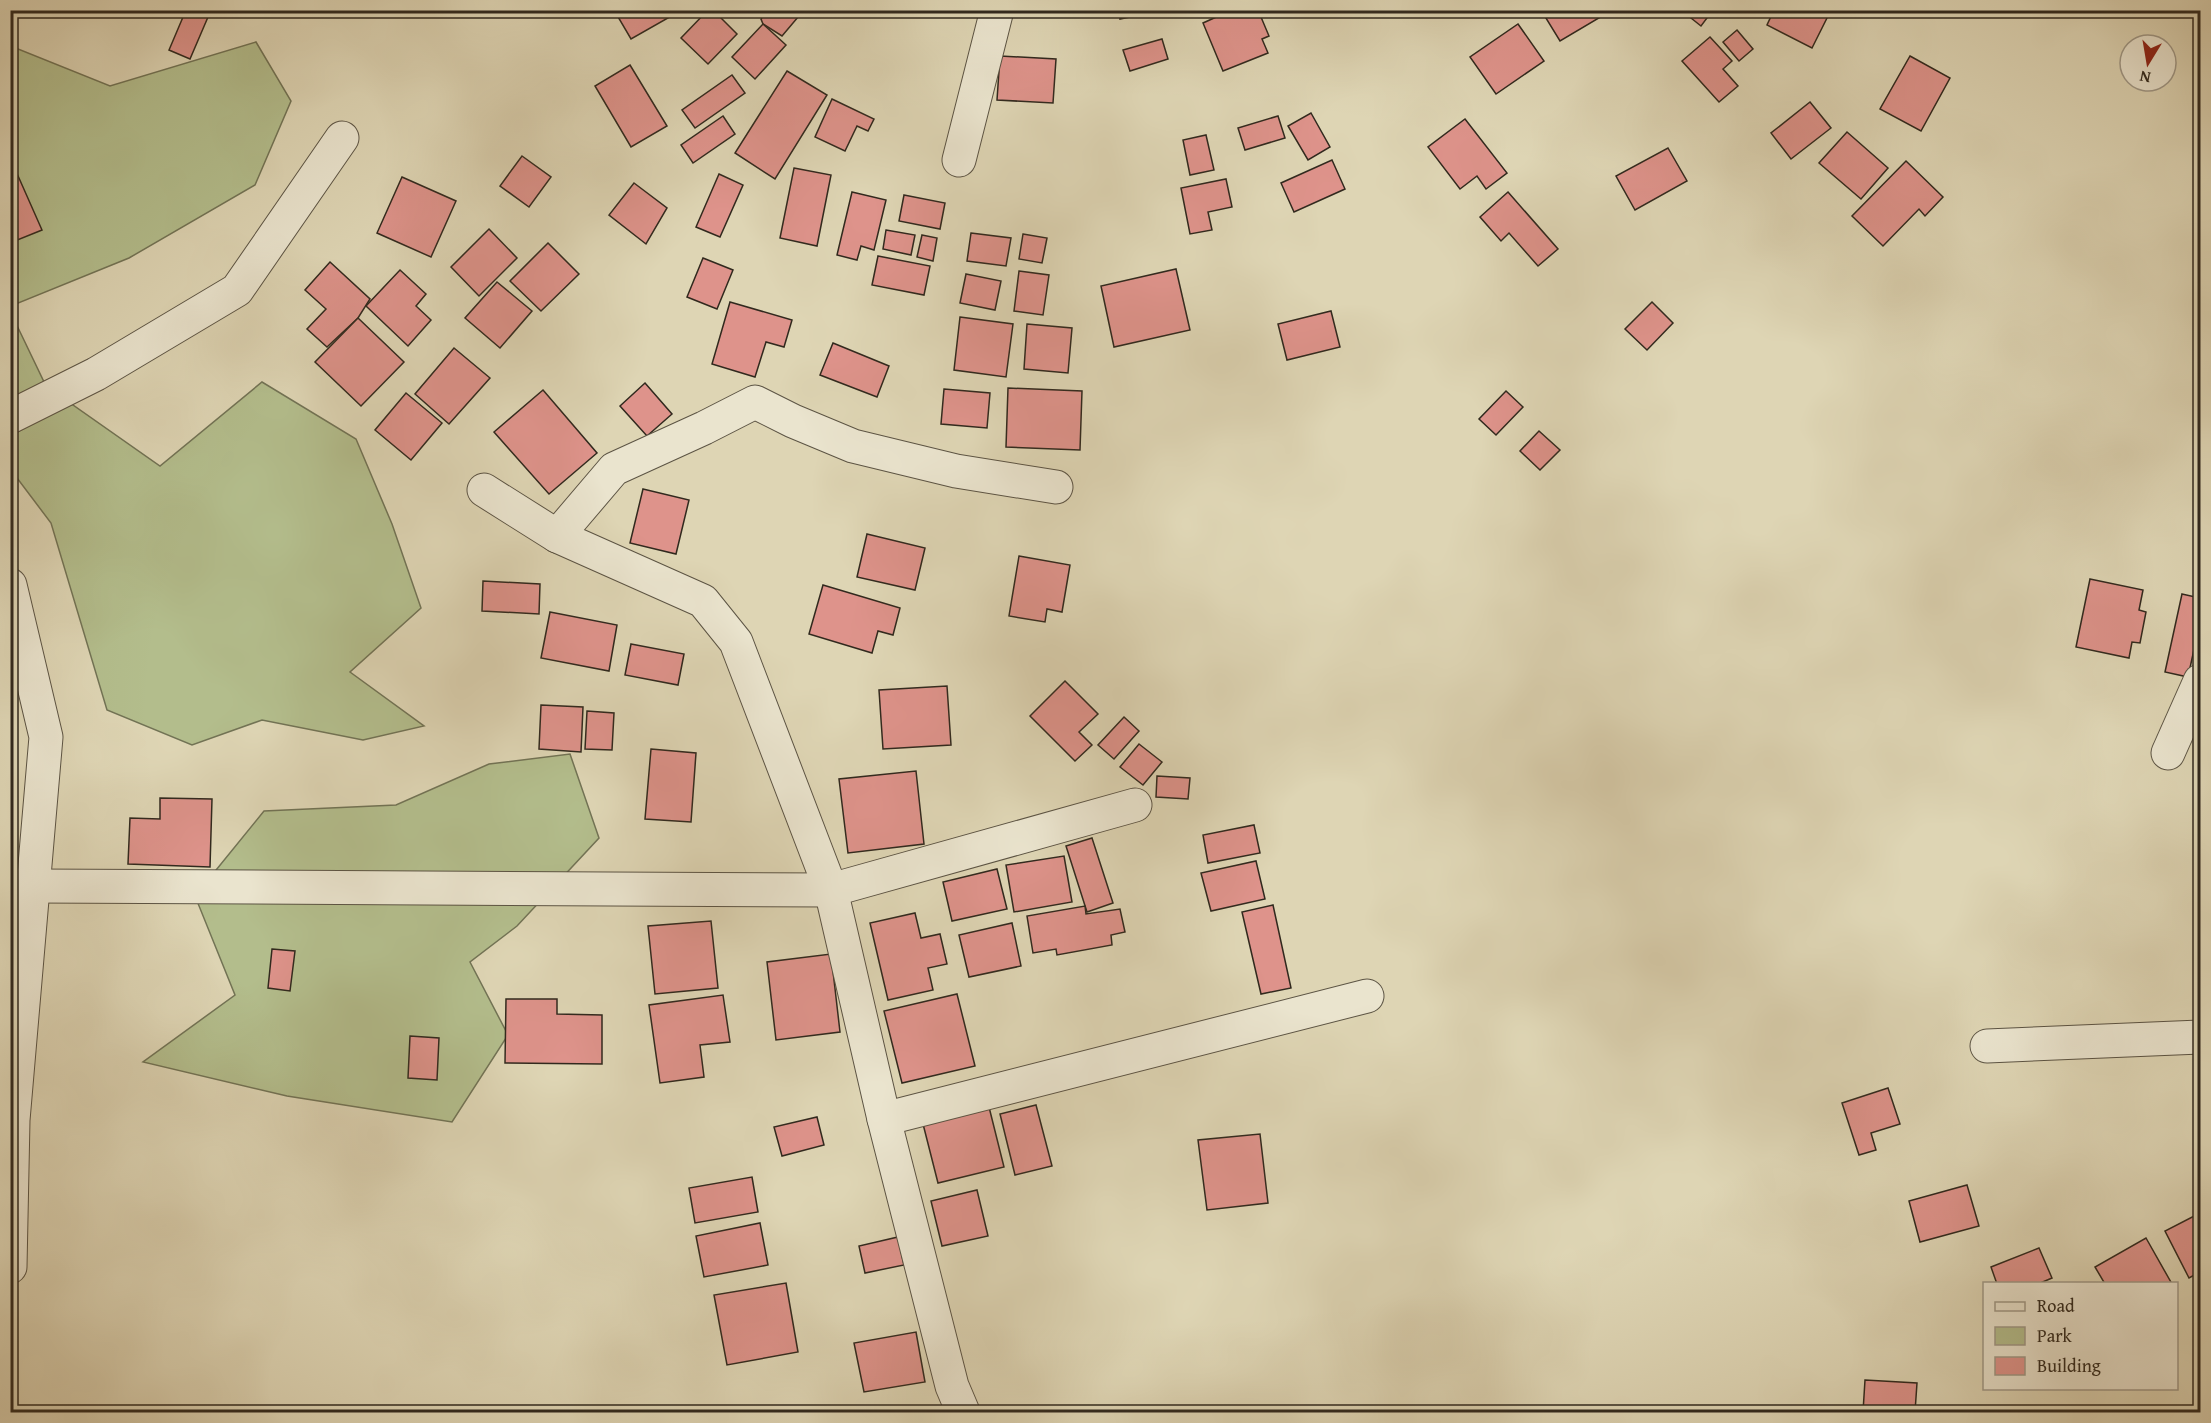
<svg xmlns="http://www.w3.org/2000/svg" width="2211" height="1423" viewBox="0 0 2211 1423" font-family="'Gentium Book Plus',serif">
<rect width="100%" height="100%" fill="#ded5b4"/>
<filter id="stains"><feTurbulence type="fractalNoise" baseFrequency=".00333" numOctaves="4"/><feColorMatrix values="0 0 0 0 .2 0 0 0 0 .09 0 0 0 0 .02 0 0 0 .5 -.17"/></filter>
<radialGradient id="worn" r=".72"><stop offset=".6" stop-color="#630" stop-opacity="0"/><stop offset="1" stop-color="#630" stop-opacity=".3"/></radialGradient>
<g fill="#b3bd8c" stroke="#727355" stroke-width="1.5">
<path d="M11,11H13V47L110,86L256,42L291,101L255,185L129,258L11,306Z"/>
<path d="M10,311L46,386L160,466L262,382L356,439L392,524L421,608L350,672L424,726L363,740L262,720L192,745L107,710L51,523L11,470Z"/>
<path d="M570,754L599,838L517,926L470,962L508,1035L452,1122L287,1096L143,1062L235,995L195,896L264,811L396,805L489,764Z"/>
</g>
<g fill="#de938b" stroke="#31291e" stroke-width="1.5">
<path d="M186,10H211L190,59L169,50Z"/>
<path d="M614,10H682L631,39Z"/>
<path d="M708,10H713L737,34L708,64L681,38Z"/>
<path d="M768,10H804L782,36L763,24L761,19Z"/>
<path d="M1119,10H1154V12L1120,19Z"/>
<path d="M1232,10H1258L1269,36L1262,39L1268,53L1223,71L1203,23Z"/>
<path d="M1541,10H1608L1609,12L1560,41Z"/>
<path d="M1681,10H1713L1701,26Z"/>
<path d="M1774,10H1831L1812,48L1767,25Z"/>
<path d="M763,24L786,45L755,79L732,57Z"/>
<path d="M1518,24L1544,61L1496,94L1470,57Z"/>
<path d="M1737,30L1753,49L1739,61L1723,42Z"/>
<path d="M1710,37L1732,61L1723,69L1738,86L1719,102L1682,61Z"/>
<path d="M1162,39L1168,59L1130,71L1123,50Z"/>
<path d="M1000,56L1056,59L1053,103L997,100Z"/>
<path d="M1910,56L1950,78L1921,131L1880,109Z"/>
<path d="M630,65L667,126L631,147L595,86Z"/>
<path d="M787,71L827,95L775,179L735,153Z"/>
<path d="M732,75L745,93L695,128L682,110Z"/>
<path d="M832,99L874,119L868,131L857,126L845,151L815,137Z"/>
<path d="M1810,102L1831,128L1791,159L1771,133Z"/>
<path d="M1311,113L1330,147L1308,160L1288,126Z"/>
<path d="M723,116L735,134L693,163L681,145Z"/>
<path d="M1278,116L1285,138L1245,150L1238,128Z"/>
<path d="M1465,119L1507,173L1486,189L1477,176L1460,189L1428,147Z"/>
<path d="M1847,132L1888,168L1861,199L1819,163Z"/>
<path d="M1206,135L1214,170L1190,175L1183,140Z"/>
<path d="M1668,148L1687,181L1635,210L1616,176Z"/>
<path d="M522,156L551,177L529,207L500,186Z"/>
<path d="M11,160L42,230L10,243V161Z"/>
<path d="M1332,160L1345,189L1294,212L1281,183Z"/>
<path d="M1906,161L1943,197L1925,216L1919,209L1883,246L1852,216Z"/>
<path d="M794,168L831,175L817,246L780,238Z"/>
<path d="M719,174L743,185L720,237L696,227Z"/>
<path d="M402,177L456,201L431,257L377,233Z"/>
<path d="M1226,179L1232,207L1208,212L1212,230L1190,234L1181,188Z"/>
<path d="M634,183L667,208L646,244L609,215Z"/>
<path d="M852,192L886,200L874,250L861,246L857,260L837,255Z"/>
<path d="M1508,192L1558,249L1538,266L1509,233L1501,241L1480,217Z"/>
<path d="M904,195L945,203L940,229L899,221Z"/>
<path d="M489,229L517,258L479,296L451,267Z"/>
<path d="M886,230L915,235L911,255L883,249Z"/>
<path d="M971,233L1011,238L1006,266L967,261Z"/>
<path d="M1023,234L1047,238L1042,263L1019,259Z"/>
<path d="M922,235L937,238L933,261L917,257Z"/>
<path d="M548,243L579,274L541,311L510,281Z"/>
<path d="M878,256L930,266L924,295L872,285Z"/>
<path d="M703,258L733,270L717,309L687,297Z"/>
<path d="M330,262L370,299L358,318L327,347L307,329L326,309L305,290Z"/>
<path d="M1176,269L1190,330L1114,347L1101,286Z"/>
<path d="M400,270L426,294L416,306L431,320L408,346L366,306Z"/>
<path d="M1019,271L1049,275L1043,315L1014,311Z"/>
<path d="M966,274L1001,281L995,310L960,303Z"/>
<path d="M497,282L532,311L500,348L465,318Z"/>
<path d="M730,302L792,320L784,347L766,342L755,377L712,364Z"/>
<path d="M1652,302L1673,323L1647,350L1625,329Z"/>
<path d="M1331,311L1340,347L1287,360L1278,324Z"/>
<path d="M960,317L1013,324L1006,377L954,370Z"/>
<path d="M358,318L404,362L361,406L315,362Z"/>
<path d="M1027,324L1072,328L1068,373L1024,369Z"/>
<path d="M833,343L889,366L877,397L820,375Z"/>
<path d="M454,348L490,378L449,424L415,394Z"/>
<path d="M645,383L672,414L647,436L620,406Z"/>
<path d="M1008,388L1082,391L1080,450L1006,447Z"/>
<path d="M944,389L990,393L987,428L941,424Z"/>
<path d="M543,390L597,453L549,494L494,432Z"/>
<path d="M1506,391L1523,407L1496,435L1479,419Z"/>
<path d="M406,393L442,423L411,460L375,430Z"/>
<path d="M1539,431L1560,450L1540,470L1520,451Z"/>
<path d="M643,489L689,500L676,554L630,543Z"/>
<path d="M867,534L925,548L915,590L857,577Z"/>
<path d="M1019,556L1070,565L1062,612L1047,609L1045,622L1009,616Z"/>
<path d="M2090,579L2143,590L2139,610L2146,612L2140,643L2132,642L2129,658L2076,647Z"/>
<path d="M483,581L540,584L539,614L482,611Z"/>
<path d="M823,585L900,608L893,635L878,631L872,653L809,634Z"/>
<path d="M2182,594L2200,598V622L2188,677L2165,672Z"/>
<path d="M550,612L617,625L609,671L541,658Z"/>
<path d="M631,644L684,654L678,685L625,675Z"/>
<path d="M1065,681L1098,714L1079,732L1092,745L1075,761L1030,716Z"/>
<path d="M947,686L951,745L883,749L879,690Z"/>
<path d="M541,705L583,707L581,752L539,749Z"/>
<path d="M587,711L614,713L612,750L585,749Z"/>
<path d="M1124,717L1139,731L1114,759L1098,745Z"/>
<path d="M1139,744L1162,762L1143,785L1120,767Z"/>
<path d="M651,749L696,753L691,822L645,819Z"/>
<path d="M916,771L924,844L848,853L839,779Z"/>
<path d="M1157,776L1190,778L1188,799L1156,797Z"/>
<path d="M160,798L212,799L210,867L128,864L130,818L160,819Z"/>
<path d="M1254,825L1260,853L1208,863L1203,835Z"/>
<path d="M1092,838L1113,903L1087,912L1066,846Z"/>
<path d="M1064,856L1072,902L1014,912L1006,865Z"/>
<path d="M1256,861L1265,899L1211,911L1201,873Z"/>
<path d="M997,869L1007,909L952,921L943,882Z"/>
<path d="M1273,905L1291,988L1261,994L1242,912Z"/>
<path d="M1085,906L1086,914L1120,909L1125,932L1111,935L1112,945L1057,955L1056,949L1033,953L1027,916Z"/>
<path d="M915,913L921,938L940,934L947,964L928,968L933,990L888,1000L870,923Z"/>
<path d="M711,921L718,988L655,994L648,926Z"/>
<path d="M1012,923L1021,966L969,977L959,935Z"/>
<path d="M272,949L295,951L290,991L268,988Z"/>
<path d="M831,954L840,1032L776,1040L767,962Z"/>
<path d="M957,994L975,1066L902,1083L884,1011Z"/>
<path d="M723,995L730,1042L700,1045L704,1077L660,1083L649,1005Z"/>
<path d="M506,999H557V1014L602,1015V1064L505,1063Z"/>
<path d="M410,1036L439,1038L437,1080L408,1078Z"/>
<path d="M1888,1088L1900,1124L1871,1133L1876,1150L1859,1155L1842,1103Z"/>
<path d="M988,1103L1004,1167L938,1183L922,1120Z"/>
<path d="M1036,1105L1052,1166L1015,1175L1000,1114Z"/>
<path d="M817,1117L824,1145L782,1156L774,1127Z"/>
<path d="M1260,1134L1268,1203L1207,1210L1198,1140Z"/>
<path d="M752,1177L758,1212L695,1223L689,1188Z"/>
<path d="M1967,1185L1979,1226L1920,1242L1909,1201Z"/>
<path d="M977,1190L988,1236L942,1246L931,1201Z"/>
<path d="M2200,1213V1272L2189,1278L2165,1231Z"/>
<path d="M760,1223L768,1265L704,1277L696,1236Z"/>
<path d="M898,1237L904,1265L865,1273L859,1246Z"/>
<path d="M2146,1238L2172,1284H2105L2095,1267Z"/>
<path d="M2039,1248L2052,1278L2038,1284H1997L1991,1267Z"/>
<path d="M786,1283L798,1352L727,1365L714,1295Z"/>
<path d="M916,1332L925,1382L864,1392L854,1343Z"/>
<path d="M1865,1380L1917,1383L1915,1412H1863Z"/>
</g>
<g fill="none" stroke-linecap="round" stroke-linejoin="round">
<defs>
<g id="minor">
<path d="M959,160L997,10"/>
<path d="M10,417L96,374L237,290L342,138"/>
<path d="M484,490L557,536L703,601L736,642L831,890L884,1119L952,1386L963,1412"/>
<path d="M557,536L614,469L704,428L755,402L793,421L853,446L956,471L1056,487"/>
<path d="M10,585L46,737L13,1120L10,1267"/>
<path d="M2168,753L2200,681"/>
<path d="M33,886L831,890L1135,805"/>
<path d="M1987,1046L2200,1037"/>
<path d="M884,1119L1367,996"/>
</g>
</defs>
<use href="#minor" stroke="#5c5444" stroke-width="35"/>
<use href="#minor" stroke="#eae4ce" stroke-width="33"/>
</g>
<rect width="2211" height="1423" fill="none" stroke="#ded5b4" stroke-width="36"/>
<rect x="12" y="12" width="2187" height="1399" fill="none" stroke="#31291e" stroke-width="3"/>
<rect x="18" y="18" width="2175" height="1387" fill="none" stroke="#31291e" stroke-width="1.5"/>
<rect x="1983" y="1282" width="195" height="108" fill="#eae4ce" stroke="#a09988" stroke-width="1.5"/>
<rect x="1995" y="1302" width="30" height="9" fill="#eae4ce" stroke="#a09988" stroke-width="1.5"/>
<text x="2037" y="1312" font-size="18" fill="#31291e">Road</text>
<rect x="1995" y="1327" width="30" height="18" fill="#b3bd8c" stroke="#a09988" stroke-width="1.5"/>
<text x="2037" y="1342" font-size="18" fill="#31291e">Park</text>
<rect x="1995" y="1357" width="30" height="18" fill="#de938b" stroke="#a09988" stroke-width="1.5"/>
<text x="2037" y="1372" font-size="18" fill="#31291e">Building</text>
<g transform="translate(2148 63) rotate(191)"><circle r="28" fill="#eae4ce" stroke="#a09988" stroke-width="1.5"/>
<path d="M0-4.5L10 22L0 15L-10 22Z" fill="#8f2418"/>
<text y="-9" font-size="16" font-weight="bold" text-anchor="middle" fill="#31291e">N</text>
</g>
<rect width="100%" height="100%" filter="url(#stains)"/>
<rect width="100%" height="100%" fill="url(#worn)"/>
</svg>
